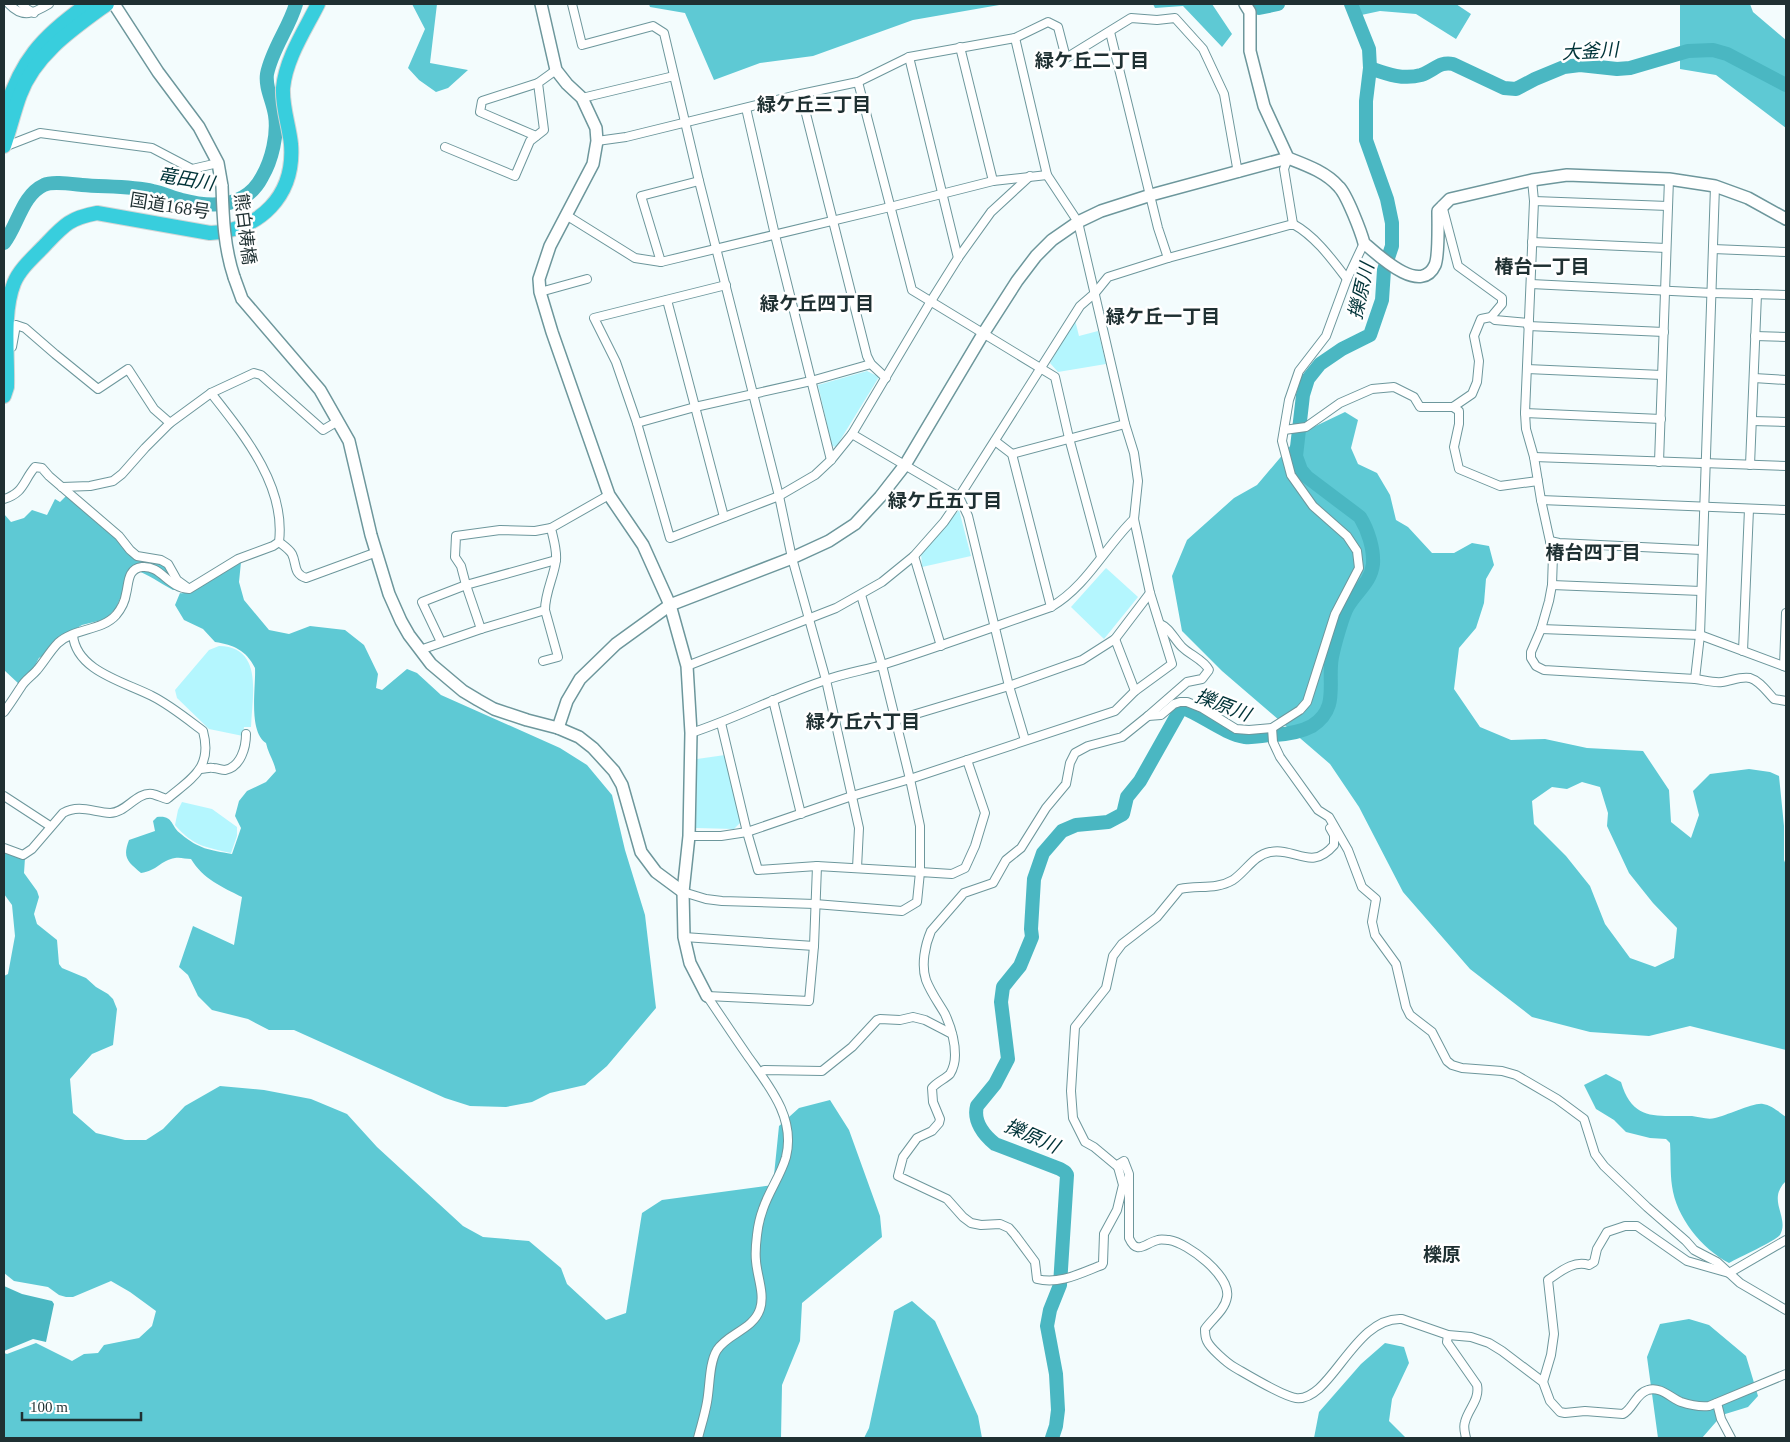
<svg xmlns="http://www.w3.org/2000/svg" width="1790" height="1442" viewBox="0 0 1790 1442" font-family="'Times New Roman','Noto Sans JP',serif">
<rect width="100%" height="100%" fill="#f3fcfd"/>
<g fill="#b4f6fe">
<path d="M1075,320L1079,336L1098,331L1106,364L1058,372L1050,363Z"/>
<path d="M867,371L879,377L836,447L832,446L818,385Z"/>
<path d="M959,510L971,556L922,567L921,553Z"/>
<path d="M1106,568L1138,597L1104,639L1071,607Z"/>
<path d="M219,646C264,647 252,696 251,727H244L243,736L209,729L177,698L175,690L209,650Z"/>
<path d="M725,755L741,822L734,829L696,828L697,759Z"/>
<path d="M182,802L212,809L237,827V836L231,853C205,847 193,846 175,825L178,810Z"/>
</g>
<g fill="#5ec9d4" fill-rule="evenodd">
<path d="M412,4H437L430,63L468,70L448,88L436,92L419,80L408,68L425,29Z"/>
<path d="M649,4H1005L913,20L813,56L760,63L714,80L685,13L650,7Z"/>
<path d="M1153,4H1212L1232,34L1222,47L1183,6L1155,8Z"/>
<path d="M1346,4H1456L1471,14L1456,39L1416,14L1380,11L1352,17Z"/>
<path d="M1680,4H1750L1753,12L1786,40V128L1716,75L1680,69Z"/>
<path d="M1345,412L1358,420L1351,448L1358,464L1377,473L1390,495L1396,520L1408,527L1432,553H1454L1472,543L1489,546L1494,565L1486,579L1484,603L1476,628L1459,648L1454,689L1480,727L1511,740L1545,739L1587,748L1643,751L1669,790L1671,822L1691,838L1699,815L1693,791L1710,774L1749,769L1770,772L1779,776L1784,826V860L1786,865V1050L1690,1026L1649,1036L1590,1032L1532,1017L1470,969L1403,892L1359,807L1330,764L1222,671L1182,631L1172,576L1187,540L1234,498L1257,485L1301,433ZM1582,782L1600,787L1608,813L1607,826L1629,873L1653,903L1677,928L1674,958L1655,967L1630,958L1605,924L1590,886L1566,856L1534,824L1532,801L1552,787L1567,789Z"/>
<path d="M66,496L110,532L133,557L163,563L183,587L173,590C158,582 150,575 133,569L116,608L106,619L82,625L57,640L49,652L39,658L33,669L19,684L4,670V514L11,522L24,518L32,510L47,515L55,499L60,502Z"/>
<path d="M241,562L239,582L244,600L269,630L289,634L310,626L345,630L364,645L378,674L376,688L382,690L407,669L417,673L441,695L560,748L587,765L612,795L625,850L645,915L656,1008L607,1066L585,1085L550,1093L532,1102L506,1107L470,1106L445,1098L294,1030H269L248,1019L212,1010L198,996L188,975L179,967L193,926L234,945L242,897C222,887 203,879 191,859C186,859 180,857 175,858C161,860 157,871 141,873C128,862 122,858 129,840L155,831L153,821L157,817C174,815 170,826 181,834C199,849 209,850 232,854L241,828L235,816L239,801L247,791L266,782L276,771C274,761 268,753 266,743C248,731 256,688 255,668C246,650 234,645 215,642L203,629L184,620L175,605L180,593C190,596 229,568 241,562Z"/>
<path d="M4,852L25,858L24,873L37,891L39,897L34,914L37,924L57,940L59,964L62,968L86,978L96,987L108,994L113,999L117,1009L113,1045L92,1054L70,1079L73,1113L96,1133L125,1140H146L163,1129L185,1106L220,1086L264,1090L311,1099L347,1114L377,1147L463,1226L483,1237L529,1241L561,1268L567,1284L606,1320L626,1313L642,1213L662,1200L773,1185L779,1126L799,1108L830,1100L849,1130L880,1216L882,1237L802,1303L800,1341L782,1385L781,1438H4V1353L7,1354L36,1343L72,1361L84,1354L98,1353L104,1345L139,1338L152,1326L156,1311L130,1292L111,1281L73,1297H66L59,1295L48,1287L14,1281L4,1273V976L8,974L15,936L12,905L4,894Z"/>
<path d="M1606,1074L1621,1082C1633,1123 1658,1115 1692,1116C1699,1117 1708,1120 1715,1118C1726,1116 1754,1102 1763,1104C1771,1105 1779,1112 1786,1117V1181C1766,1200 1790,1217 1780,1235C1775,1241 1738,1258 1729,1263C1702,1249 1676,1217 1672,1186C1670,1172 1671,1157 1670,1143L1666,1139L1650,1138L1626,1132L1614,1120L1596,1109L1584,1085Z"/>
<path d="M912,1301L935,1321L978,1416L982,1438H864L869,1428L894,1311Z"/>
<path d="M1689,1319L1709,1325L1746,1356L1758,1396L1748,1407L1722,1415L1702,1438H1658L1647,1357L1660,1324Z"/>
<path d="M1385,1343L1404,1347L1409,1363L1392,1399L1389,1421L1406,1438H1314L1319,1412L1361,1364Z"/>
</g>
<path fill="#4ab7c2" d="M4,1286L22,1294L52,1301L54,1304L46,1342L33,1339L4,1351Z"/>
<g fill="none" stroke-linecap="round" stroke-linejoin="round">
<g stroke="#4ab7c2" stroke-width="14">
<path d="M1253,5L1259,8L1278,4"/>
<path d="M1370,68C1387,74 1403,80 1421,75C1434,71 1439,61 1453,64L1504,88L1516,89L1535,79L1564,67L1580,65L1617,69L1630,68L1688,51L1713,50L1727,54L1786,85"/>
<path d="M4,243C18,225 22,195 44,185C52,181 72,184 82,185C104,187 131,186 153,191C163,193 173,198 182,200C213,208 246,208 262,177C272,160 278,134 275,115C273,101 265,88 267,74C272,49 289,28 296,4"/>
<path d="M1052,1438L1056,1426L1058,1410L1056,1374L1047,1326L1050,1310L1060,1285L1067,1175L1065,1172L1060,1169L995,1144C984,1135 973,1121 977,1106L995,1084L1008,1059L1001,1002L1003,987L1020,966L1032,937L1031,929L1034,879L1043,853L1062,831L1076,825L1108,822L1123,814L1127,797L1140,781L1180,710L1183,708C1202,715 1225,734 1245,737C1254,738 1265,735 1275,735C1287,734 1301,732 1312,726C1340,708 1327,683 1332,657C1334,646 1343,614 1348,606C1357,591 1371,582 1373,564C1374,549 1368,530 1360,517L1307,477L1301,470L1296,456L1303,395L1308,379L1320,364L1342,349L1370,335L1382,300L1384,270L1392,246V223L1387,199L1366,140V101L1370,68L1369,49L1351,4"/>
</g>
<defs>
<g id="street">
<path d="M9,4C23,19 34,13 49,4"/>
<path d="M22,4L27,9L34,13"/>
<path d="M572,4L582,45L653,26L664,33L699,181L779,496L792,558L826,680L859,828L857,868"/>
<path d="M1110,32L1158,228L1168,258"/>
<path d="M960,47L993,181"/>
<path d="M909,57L958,258"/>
<path d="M858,82L912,290L1055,377L1069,438L1101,557"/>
<path d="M801,94L867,356L871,364L886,378"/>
<path d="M582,98L674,76"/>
<path d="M746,108L775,235L831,460"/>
<path d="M536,136L480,112L482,101L538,83"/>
<path d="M597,141L626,137L801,94L858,82L909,57L1015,38L1048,22L1058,27L1066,58L1131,18L1157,20L1175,18L1203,49L1224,94L1238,173"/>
<path d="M4,147L40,133L152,148L192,169L218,163"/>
<path d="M445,147L515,176L530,141L544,130L538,83L556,70"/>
<path d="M1288,158L1284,169L1293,224"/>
<path d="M1532,180L1534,201L1525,413L1526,429L1534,457L1541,500L1553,555L1552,585L1549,601L1541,629L1531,652V658L1536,666L1544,670L1695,679C1704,680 1713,683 1722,682C1731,681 1741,676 1750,678C1760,681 1767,692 1774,699L1786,701"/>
<path d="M1534,201L1668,206"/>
<path d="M566,215L635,258L661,262L890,207L993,181L1047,175"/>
<path d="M1532,242L1666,248"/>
<path d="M1364,243L1347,279L1326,336L1299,371L1289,400L1282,441L1291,475L1313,506L1347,536L1357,551L1359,568L1335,614L1307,702L1300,710L1272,728L1249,730L1236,729L1202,708L1187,702H1180L1174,704L1161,715L1148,716L1122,737L1088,746L1075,753L1070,763L1066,784L1046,808L1021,848L1006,860L993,883L964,893L931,931C925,945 921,965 926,980C931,993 938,1002 945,1014C951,1027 955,1041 955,1055C955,1061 953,1069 950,1074C945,1079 937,1082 932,1088L933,1102L940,1119L939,1123L932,1131L917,1138L903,1157L898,1176L947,1199L963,1217L971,1223L981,1225L1000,1224L1009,1228L1015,1235L1035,1262L1037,1279C1059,1285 1081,1273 1102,1265L1103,1263L1104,1234L1117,1210L1123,1185L1118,1167L1119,1164L1124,1161L1129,1174V1238C1137,1256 1145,1243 1158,1240C1161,1239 1166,1240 1169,1240C1188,1243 1231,1276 1227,1297C1225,1310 1212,1319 1205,1329C1205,1333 1205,1337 1207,1341C1210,1348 1227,1363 1234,1367C1248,1375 1282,1396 1296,1398C1331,1402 1354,1316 1402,1319L1448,1335L1471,1337L1489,1343L1502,1351L1543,1382L1550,1401L1560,1412L1565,1413L1585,1411L1623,1414C1633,1409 1636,1393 1648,1390C1660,1386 1671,1398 1681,1402C1690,1405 1699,1407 1709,1406L1786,1374"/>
<path d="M1713,249L1786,252"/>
<path d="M661,262L641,196L699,181"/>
<path d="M1531,284L1712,293L1786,295"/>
<path d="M726,285L594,318L616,362L637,423L670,538L779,496L815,475L831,460L852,434L931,301L958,258L991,212L1030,176"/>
<path d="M540,292L587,279"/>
<path d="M667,300L724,517"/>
<path d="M1491,317L1495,320L1529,323"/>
<path d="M1528,326L1664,332"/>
<path d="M1755,336L1786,337"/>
<path d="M7,349L12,347L16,325L25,328L55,354L98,389L128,369L154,409L170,423L211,393L254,373L261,375L323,430L338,421"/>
<path d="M1527,369L1662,375"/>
<path d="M1754,378L1786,380"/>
<path d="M1453,407L1459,411V424L1454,447L1459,469L1500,486L1538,481"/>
<path d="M1525,413L1661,419"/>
<path d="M1752,421L1786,422"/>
<path d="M637,423L695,407L811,381L871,364"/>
<path d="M1284,430L1306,427L1340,403L1372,389L1394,387L1414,397L1420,407H1453L1472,394L1477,382L1479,361L1474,336L1481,319L1491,317L1502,304V298L1458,266L1442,205"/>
<path d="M852,434L959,497L968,516L1009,686L1025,740"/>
<path d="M995,441L1012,454L1051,607"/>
<path d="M1012,454L1125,424"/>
<path d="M1534,457L1786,466"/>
<path d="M1659,462L1669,179"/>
<path d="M1750,465L1757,294"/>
<path d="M62,487L90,486L113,481L122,474L145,448L170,423"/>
<path d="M4,499C24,493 23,481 35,467L42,468L49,476L119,536L130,550L137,556L161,560L168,564L177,580L188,588"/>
<path d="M1541,500L1786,510"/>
<path d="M1550,541L1559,543L1702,550"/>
<path d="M279,542C284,546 289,549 292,554C297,564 293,574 306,578L377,552"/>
<path d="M914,556L941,646"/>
<path d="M1552,585L1701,591"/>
<path d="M481,629L466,585L461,566L455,557L456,536L500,530L535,531L551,528"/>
<path d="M1541,629L1700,635L1786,667"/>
<path d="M1115,639L1135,691"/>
<path d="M441,642L422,602L466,585L556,560"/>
<path d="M420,650L481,629L545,610C545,592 554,577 556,560C557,549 553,538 551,528L609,495"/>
<path d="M1743,651L1749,509"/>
<path d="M543,661L558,657L545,610"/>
<path d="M687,666L836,608L882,582L914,556L944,522L955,506L959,497L1080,306L1095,293L1108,277L1168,258L1293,224C1315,236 1331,258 1347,279"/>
<path d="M1784,666L1786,613"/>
<path d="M1695,679L1700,635L1715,186"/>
<path d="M773,700L801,814"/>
<path d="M4,712C10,704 15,696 21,687C25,680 32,676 37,670C44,662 50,651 58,643C74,628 102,631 116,615C121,609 125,601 126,594C129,583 127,569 142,567C161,565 168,588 189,589L238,559L273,546L279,542C286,486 244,435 211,393"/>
<path d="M1148,716L1187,682L1202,679L1209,670C1204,660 1190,655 1182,647C1174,639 1170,628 1160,624"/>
<path d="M896,720L1009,686L1082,660L1115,639L1150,593"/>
<path d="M721,723L747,832L758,870L817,866L920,872V826L910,779L882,665L861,595"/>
<path d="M1272,728L1273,742L1280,757L1318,810L1329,817L1348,850L1362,887L1376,899L1372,922L1375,935L1396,964L1406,1007L1410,1015L1432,1032L1447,1061L1452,1065L1462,1068L1502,1071L1516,1075L1557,1099L1584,1119L1595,1154L1604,1166L1647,1207L1686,1241L1694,1250L1717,1262L1740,1283L1786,1310"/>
<path d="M691,733C737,718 780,695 826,680C845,673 866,670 885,664C941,646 996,626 1051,607C1087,586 1105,547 1134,519"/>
<path d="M201,769C205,769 209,767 213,768C218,768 221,770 225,770C241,767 246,747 246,734"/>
<path d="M4,796L50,826"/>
<path d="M689,836H721L747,832L852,796L910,779L1115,711L1135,691L1172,664L1150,593L1134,519L1138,481L1134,453L1125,424L1078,222L1047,175L1015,38"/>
<path d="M4,848L23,855L32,849L63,813C79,804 93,812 110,813C126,813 136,792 152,794C157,795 163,798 167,799C192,778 213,768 203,731C187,719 170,705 152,696C125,682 76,671 73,635"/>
<path d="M683,892L706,899L722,901L815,904L902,911L917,902L920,872L952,874L965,868L975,846L985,813L967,760"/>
<path d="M684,937L814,946"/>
<path d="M707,996L809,1001L814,946L817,866"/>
<path d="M761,1072L764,1070L822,1071L852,1047L877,1020L880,1019L900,1020L913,1017L925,1020L952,1034"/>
<path d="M1118,1167L1094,1147L1085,1142L1073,1118L1071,1091L1075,1027L1106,988L1113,956L1122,944L1157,917L1180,889C1198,885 1216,890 1233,880C1246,871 1254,855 1270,852C1296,847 1311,872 1334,845V835L1330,828"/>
<path d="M1448,1335L1447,1342L1477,1385C1480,1400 1468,1409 1465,1422C1463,1427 1465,1433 1466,1438"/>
<path d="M1543,1382L1551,1355L1554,1334L1548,1280C1560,1272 1573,1260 1589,1265L1594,1262L1597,1249L1607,1232L1625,1226H1637L1687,1261L1729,1273L1786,1240"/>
<path d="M1717,1403L1721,1419L1731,1438"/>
<path d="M698,1438C701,1426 705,1414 707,1402C710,1386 709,1363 717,1350C728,1333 753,1330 760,1309C765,1294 757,1276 756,1261C755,1252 756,1243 757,1235C758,1226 760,1217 763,1209C769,1191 781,1175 786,1157C796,1117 768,1085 747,1055C733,1035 720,1015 707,996"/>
</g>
<g id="secondary">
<path d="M114,4L158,72L199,127L218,163L222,186"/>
<path d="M541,4L556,70L567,84L582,98L596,128L597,141L593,164L550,246L539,279L540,292L552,332L609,495L643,545L670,605L687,666L691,733L689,836L683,892L684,937L690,963L707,996"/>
<path d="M1245,4L1250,12V51L1264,106L1288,158C1306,165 1326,172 1339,187C1347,195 1361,232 1364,243C1379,256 1421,296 1435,265C1439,256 1438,222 1438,211L1450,199L1532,180L1567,175L1669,179L1715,186L1748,198L1786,219"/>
<path d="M234,277L242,299L320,390L349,441L371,535L389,594L401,621L409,635L431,664L463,691L478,700L494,709L527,720L558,728L579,737L593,748L614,771L622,785L641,852L656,872L683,892"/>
<path d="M558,728L567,701L580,679L616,644L670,605L792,558L829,541L855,524L880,497L905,465L983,334L1017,281L1036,256L1052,240L1078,222L1101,211L1151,195L1288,158"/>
</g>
<g id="highway">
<path d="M4,116C19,62 42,36 88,4"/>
<path d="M4,146C10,129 14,111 20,95C35,54 74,28 107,4"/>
<path d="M4,396L7,387C8,356 2,313 14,283C20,268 35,256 46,244C64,225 70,218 97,213L210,233C260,230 295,196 291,144C289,125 282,107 283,88C286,58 305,30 318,4"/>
</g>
</defs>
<use href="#street" stroke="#6d979c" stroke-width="10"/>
<use href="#secondary" stroke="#6d979c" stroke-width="14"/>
<use href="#highway" stroke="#d2d6d6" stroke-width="16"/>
<use href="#street" stroke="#fff" stroke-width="8"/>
<use href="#secondary" stroke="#fff" stroke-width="11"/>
<use href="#highway" stroke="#38cedd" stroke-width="14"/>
<defs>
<path id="secondary-bridge" d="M222,186C223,217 224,247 234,277"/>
</defs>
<use href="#secondary-bridge" stroke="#6d979c" stroke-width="14" stroke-linecap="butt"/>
<use href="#secondary-bridge" stroke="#fff" stroke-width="11"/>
</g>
<g text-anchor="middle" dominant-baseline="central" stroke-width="5" stroke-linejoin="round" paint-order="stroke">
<g font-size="18" fill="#1f3032" stroke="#fff">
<text transform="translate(170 206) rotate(9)">国道168号</text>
<text transform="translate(245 229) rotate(83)">熊白梼橋</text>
</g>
<g font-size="19" font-style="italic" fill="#003338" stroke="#fff">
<text transform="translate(1590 51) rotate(-3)">大釜川</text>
<text transform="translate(186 179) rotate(10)">竜田川</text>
<text transform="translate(1361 291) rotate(-77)">擽原川</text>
<text transform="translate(1223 705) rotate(21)">擽原川</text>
<text transform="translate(1032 1136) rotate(24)">擽原川</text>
</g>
<g font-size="19" font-weight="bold" fill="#1f3032" stroke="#fff">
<text x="1092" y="60">緑ケ丘二丁目</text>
<text x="814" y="104">緑ケ丘三丁目</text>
<text x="1542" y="266">椿台一丁目</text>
<text x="817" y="303">緑ケ丘四丁目</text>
<text x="1163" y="316">緑ケ丘一丁目</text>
<text x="945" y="500">緑ケ丘五丁目</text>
<text x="1593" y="552">椿台四丁目</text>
<text x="863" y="721">緑ケ丘六丁目</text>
<text x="1442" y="1254">櫟原</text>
</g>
</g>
<rect width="1790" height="1442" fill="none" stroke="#1f3032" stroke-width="10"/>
<path d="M22 1412v8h119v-8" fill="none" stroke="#1f3032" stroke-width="2.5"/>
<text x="30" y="1412" font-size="15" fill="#1f3032" stroke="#ffffff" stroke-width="4" paint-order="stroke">100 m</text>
</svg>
